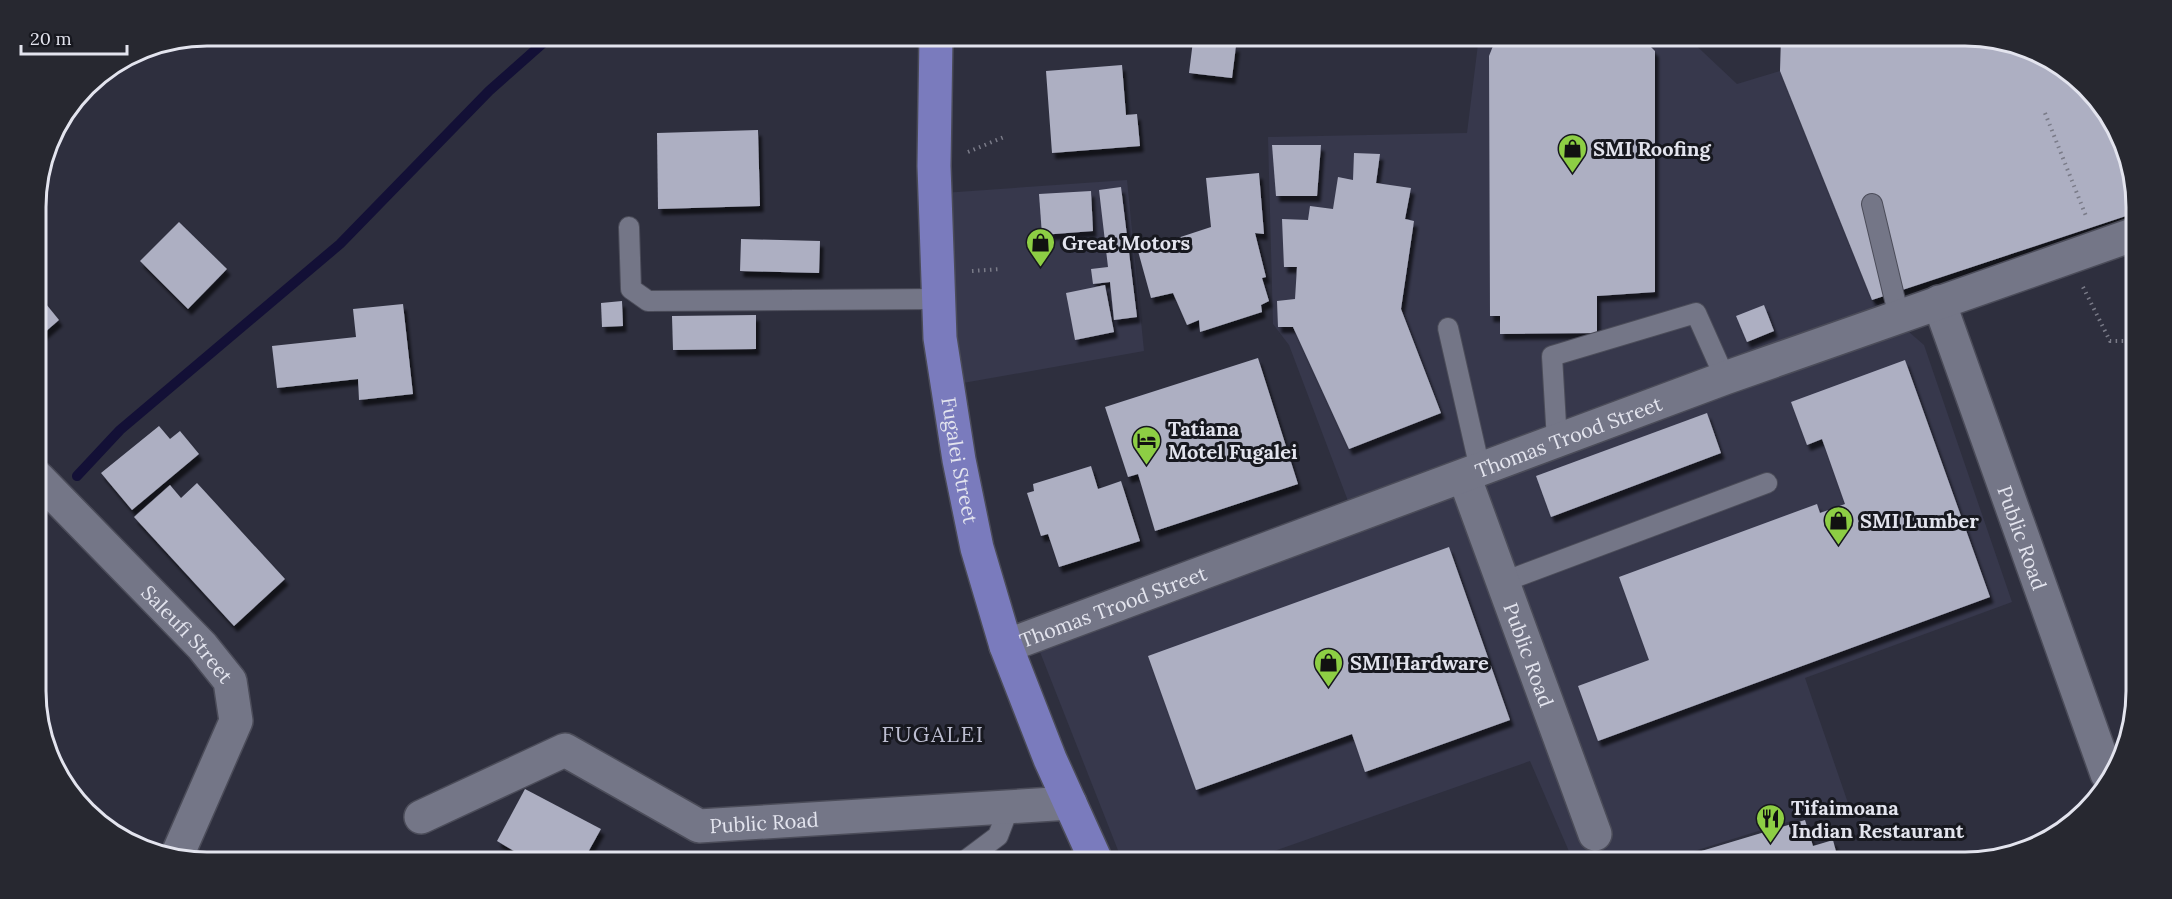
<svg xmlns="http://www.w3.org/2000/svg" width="2172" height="899" viewBox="0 0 2172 899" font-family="Lora,serif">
<defs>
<filter id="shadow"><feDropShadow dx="3.5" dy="6" stdDeviation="1.5" flood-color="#0009"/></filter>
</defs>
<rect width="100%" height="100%" fill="#2e2f3e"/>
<g fill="#37384c">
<path d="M1479,36H1686L1737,84L1780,71L1872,300L1924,345L2012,602L1805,678L1848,803L1656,863H1574L1530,761L1240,863H1123L1040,652L1359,530L1289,345L1273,324L1268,137L1467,133Z"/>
<path d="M1127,180L1144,351L963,383L948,342L943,193Z"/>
</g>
<path fill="#393a5f" d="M2079,813L2069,828L2039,839Z"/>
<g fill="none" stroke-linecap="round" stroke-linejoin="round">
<path stroke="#131036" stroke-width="10" d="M77,476L120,430L340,244L489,91L551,36"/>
</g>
<g fill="#adafc2" filter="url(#shadow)">
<path d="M1497,36H1640L1655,51V292L1597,296V333L1500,334V316H1490L1489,56Z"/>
<path d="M1781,36H1964L2020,45L2100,103L2134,185L2135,213L1872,300L1780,71Z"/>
<path d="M1193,41L1236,46L1232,78L1189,73Z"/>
<path d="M1122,65L1126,115L1137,114L1140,146L1052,153L1046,71Z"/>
<path d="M758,130L760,206L658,209L657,133Z"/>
<path d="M1272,145H1321L1317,196H1276Z"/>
<path d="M1354,153L1380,154L1376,183L1411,188L1405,219L1414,221L1401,309L1441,413L1349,449L1293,327H1278L1277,301L1295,299L1297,267H1284L1282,219L1308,220L1310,206L1333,209L1338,177L1353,180Z"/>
<path d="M1259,173L1264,234L1255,233L1266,277L1262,278L1269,301L1261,305L1262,312L1200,332L1199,320L1187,325L1173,293L1151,298L1138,251L1211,227L1206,178Z"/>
<path d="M1121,187L1137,317L1114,320L1110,282L1093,284L1091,269L1108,267L1099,190Z"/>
<path d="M1091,191L1093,231L1042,235L1039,194Z"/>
<path d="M179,222L227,269L188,309L140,261Z"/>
<path d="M741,239L820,241L819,273L740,271Z"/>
<path d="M1105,285L1114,332L1075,340L1066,293Z"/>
<path d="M37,293L59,320L37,339Z"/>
<path d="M622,301L623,326L602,327L601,303Z"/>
<path d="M403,304L413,394L359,400L358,379L277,388L272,346L356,337L353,309Z"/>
<path d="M1764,305L1774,331L1747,342L1736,316Z"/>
<path d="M756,315V349L673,350L672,316Z"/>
<path d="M1258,358L1298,484L1155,531L1138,474L1128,477L1105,407Z"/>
<path d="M1905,360L1990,597L1598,741L1578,686L1649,660L1619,577L1817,504L1820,513L1845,504L1822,439L1807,445L1791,402Z"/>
<path d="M1707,413L1721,453L1551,517L1536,476Z"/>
<path d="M159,426L170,439L180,431L199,454L132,510L101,473Z"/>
<path d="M1091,466L1098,489L1121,481L1140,541L1059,567L1048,534L1041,536L1027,493L1034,491L1033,484Z"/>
<path d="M197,483L285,579L234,626L134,517L170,485L181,498Z"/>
<path d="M1449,547L1510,720L1365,772L1352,734L1196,790L1148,656Z"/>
<path d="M525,789L601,829L582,863H534L497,841Z"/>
<path d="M1805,820L1813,846L1833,840L1839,863H1701L1698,852Z"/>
<path d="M1321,855L1324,863H1298V862Z"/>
</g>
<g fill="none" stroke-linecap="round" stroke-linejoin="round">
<defs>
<g id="lane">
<path d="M1872,204L1899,317"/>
<path d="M629,227L631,289L648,301L939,299"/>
<path d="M1448,328L1480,469"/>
<path d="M1557,441L1552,356L1696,313L1725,378"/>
<path d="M1503,582L1767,483"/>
<path d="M962,863L998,836L1009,807"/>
</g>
<g id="street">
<path id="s1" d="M1939,302L2107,774"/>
<path id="s2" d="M1464,476L1595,834"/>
<path id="s3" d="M1006,646L1725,378L2135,234"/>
<path id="s4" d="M421,817L565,750L699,826L1070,803"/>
</g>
<g id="secondary">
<path id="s5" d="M38,478L202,646L230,681L236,721L176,858"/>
</g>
<g id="primary">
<path id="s6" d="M936,36L934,166L940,338L959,460L977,548L1006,646L1050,759L1097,863"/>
</g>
</defs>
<use href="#lane" stroke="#4b4c59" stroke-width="22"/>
<use href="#street" stroke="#4b4c59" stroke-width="36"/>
<use href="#secondary" stroke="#4b4c59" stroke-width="36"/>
<use href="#primary" stroke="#4b4c59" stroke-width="36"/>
<g stroke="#7a7b88" stroke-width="4" stroke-dasharray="1.5 4.5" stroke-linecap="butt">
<path d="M99,76L172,43"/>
<path d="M2045,113L2086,216"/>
<path d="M968,152L1004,137"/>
<path d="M972,271L1001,269"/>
<path d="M2083,287L2110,341H2135"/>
</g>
<use href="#lane" stroke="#747687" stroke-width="20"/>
<use href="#street" stroke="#747687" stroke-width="33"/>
<use href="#secondary" stroke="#747687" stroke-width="33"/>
<use href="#primary" stroke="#7a7bbd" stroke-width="33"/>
</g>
<defs>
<symbol id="shop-pin" viewBox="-11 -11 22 30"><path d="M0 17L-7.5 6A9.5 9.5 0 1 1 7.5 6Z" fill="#8dce44" stroke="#17181f"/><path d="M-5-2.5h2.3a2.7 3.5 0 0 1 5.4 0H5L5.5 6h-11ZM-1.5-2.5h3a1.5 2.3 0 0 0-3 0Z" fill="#111"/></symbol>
<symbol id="hotel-pin" viewBox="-11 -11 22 30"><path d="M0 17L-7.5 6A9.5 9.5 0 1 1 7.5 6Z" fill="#8dce44" stroke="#17181f"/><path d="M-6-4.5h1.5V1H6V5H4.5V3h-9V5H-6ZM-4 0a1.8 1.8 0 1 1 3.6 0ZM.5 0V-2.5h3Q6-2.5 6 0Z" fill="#111"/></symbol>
<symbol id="restaurant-pin" viewBox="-11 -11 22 30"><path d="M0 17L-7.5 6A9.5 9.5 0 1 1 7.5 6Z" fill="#8dce44" stroke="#17181f"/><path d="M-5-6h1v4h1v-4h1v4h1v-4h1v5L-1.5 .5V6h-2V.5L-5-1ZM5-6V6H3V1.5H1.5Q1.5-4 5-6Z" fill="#111"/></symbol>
</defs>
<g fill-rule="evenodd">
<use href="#shop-pin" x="1556" y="132" width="33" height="45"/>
<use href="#shop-pin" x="1024" y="226" width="33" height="45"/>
<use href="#hotel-pin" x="1130" y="424" width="33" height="45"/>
<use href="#shop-pin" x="1822" y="504" width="33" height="45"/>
<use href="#shop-pin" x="1312" y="646" width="33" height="45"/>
<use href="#restaurant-pin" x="1754" y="802" width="33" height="45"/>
</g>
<g text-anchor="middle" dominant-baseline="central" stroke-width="6" stroke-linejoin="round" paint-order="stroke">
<g font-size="20" font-weight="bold" fill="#e3e4ee" stroke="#17181f" text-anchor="start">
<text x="1593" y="148">SMI Roofing</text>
<text x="1062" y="242">Great Motors</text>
<text x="1168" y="428">Tatiana<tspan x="1168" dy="23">Motel Fugalei</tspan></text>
<text x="1860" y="520">SMI Lumber</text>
<text x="1350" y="662">SMI Hardware</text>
<text x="1791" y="807">Tifaimoana<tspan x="1791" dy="23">Indian Restaurant</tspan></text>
</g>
<g font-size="20" fill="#e3e4ee" stroke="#17181f">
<text stroke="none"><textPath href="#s3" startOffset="600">Thomas Trood Street</textPath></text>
<text stroke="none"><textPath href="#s6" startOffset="426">Fugalei Street</textPath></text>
<text stroke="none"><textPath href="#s1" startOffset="250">Public Road</textPath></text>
<text stroke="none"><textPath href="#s3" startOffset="114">Thomas Trood Street</textPath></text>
<text stroke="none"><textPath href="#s5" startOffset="216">Saleufi Street</textPath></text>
<text stroke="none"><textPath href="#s2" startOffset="190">Public Road</textPath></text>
<text stroke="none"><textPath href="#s4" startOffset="378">Public Road</textPath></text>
</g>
<g font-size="22" letter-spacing="1.5" fill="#bdbed1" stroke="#17181f">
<text x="933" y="734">FUGALEI</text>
</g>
</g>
<path d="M0 0H2172V899H0ZM207 46H1965A161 161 0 0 1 2126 207V691A161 161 0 0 1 1965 852H207A161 161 0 0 1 46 691V207A161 161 0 0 1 207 46Z" fill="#272830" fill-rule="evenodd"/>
<path fill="none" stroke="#e3e4ee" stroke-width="3" d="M207 46H1965A161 161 0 0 1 2126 207V691A161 161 0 0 1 1965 852H207A161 161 0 0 1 46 691V207A161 161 0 0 1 207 46Z"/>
<path d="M21 45v9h106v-9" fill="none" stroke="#e3e4ee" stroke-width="3"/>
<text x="30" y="45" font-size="18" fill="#e3e4ee" stroke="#17181f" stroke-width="4.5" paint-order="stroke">20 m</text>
</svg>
